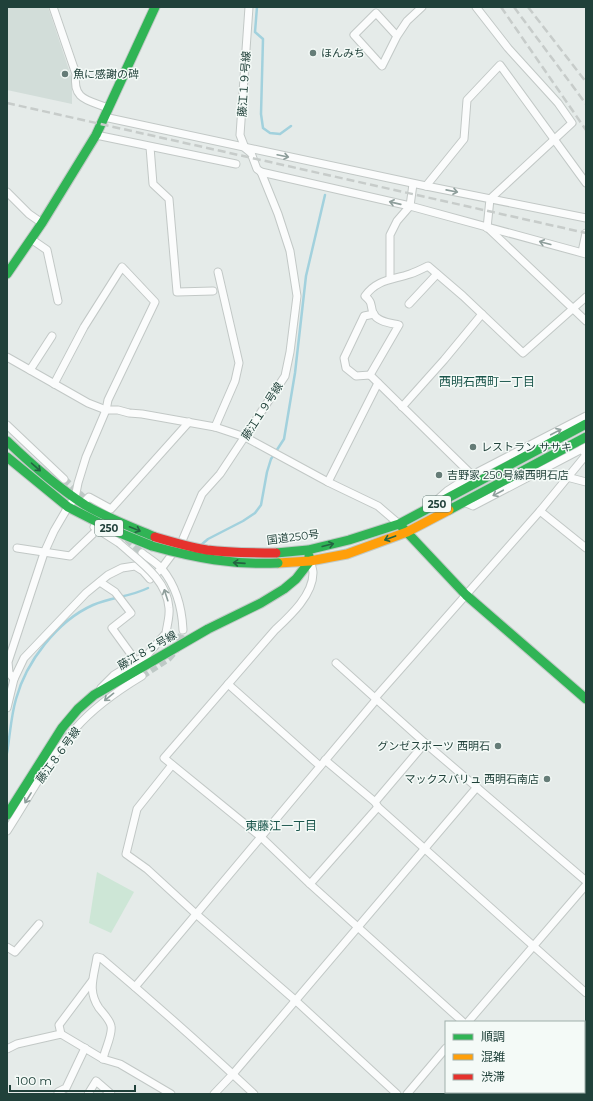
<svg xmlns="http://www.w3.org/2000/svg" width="593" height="1101" viewBox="0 0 593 1101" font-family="Montserrat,'Noto Sans JP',sans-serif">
<rect width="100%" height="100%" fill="#e5ebe9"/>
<path fill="#d2ddd9" d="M7,7H48L72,79V104L7,90Z"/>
<path fill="#cde6d6" d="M97,872L134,892L111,933L89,923Z"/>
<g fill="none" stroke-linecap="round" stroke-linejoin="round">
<g stroke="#a2d1dd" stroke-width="2.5">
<path d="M257,7L255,32L263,39L261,114L263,128L270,133L280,134L291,126"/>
<path d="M201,545L208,539L243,521L255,513L261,505L267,472L271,459L284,439L295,373L306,276L325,195"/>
<path d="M7,753C10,735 11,716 16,699C26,662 57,621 93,605C111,597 130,597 148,588"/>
</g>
<g stroke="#bec9c6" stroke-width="7" stroke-dasharray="7 3.5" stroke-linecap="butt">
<path d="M64,479L87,501"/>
<path d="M127,539L142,553"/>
<path d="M142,676L169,658L176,650L183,630"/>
</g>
<defs>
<g id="street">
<path d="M53,7L76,74C72,100 88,100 108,108"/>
<path d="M476,7L508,48L558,103L572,123L490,199L487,228"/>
<path d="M397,36L376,13L354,35L382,66L397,36L407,21L422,7"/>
<path d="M104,117L426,186L586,218"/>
<path d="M96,135L236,164"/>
<path d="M150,147L153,184L169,199L177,292L213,291"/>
<path d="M261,172L410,206L586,254"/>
<path d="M426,186L464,139L467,100L500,65L586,183"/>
<path d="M7,192L29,214L42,223"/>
<path d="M489,229L586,321"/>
<path d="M31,239L47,250L58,301"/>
<path d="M582,252L586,233"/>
<path d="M390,278V235L397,221L410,206L413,184"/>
<path d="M409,304L437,274"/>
<path d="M7,357L88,403L106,410H118L129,413L142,414L215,427L245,437L328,482L378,506L399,524"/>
<path d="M30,370L52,336"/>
<path d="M370,375L399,325C391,323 377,322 373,313C370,304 373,303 365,296C377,279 393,280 410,274C416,272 422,269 428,266L463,296L523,353L586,297"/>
<path d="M370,375L472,475"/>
<path d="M370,375L356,376L346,368L344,358L364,316L374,314"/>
<path d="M402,407L444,360L482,314"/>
<path d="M7,425L64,479"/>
<path d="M215,427L235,381L239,363L218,272"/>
<path d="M567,477L586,482"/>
<path d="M328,482L378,383"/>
<path d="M438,499L447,491L472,475L586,416"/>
<path d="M464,502L473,506L582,449"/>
<path d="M83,503L89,497L111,509L189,422"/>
<path d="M540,511L586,548"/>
<path d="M94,527L119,543"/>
<path d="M17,548L70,556L98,529"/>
<path d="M142,553C148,558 157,563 162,569C176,586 182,608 183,630"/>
<path d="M310,561C311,564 313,569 313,573C313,595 290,616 275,630L164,758L261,837L310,884L463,1022"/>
<path d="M100,582L115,592L131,613L112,628L133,657"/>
<path d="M336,663L425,743L586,881"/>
<path d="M14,679L9,673L8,662L44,553L54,531L68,507L75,498L78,483L86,457L106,410L108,400L155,302L122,267L84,327L54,384"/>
<path d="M228,684L320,766"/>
<path d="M101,688L114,675L148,654L166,633"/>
<path d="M7,708L14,679L24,658L86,593L108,575L122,568L135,566L143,571L150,579L161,569L182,541L202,494L220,474L285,376L290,352L297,296L290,251L278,214L261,172L257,169L251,153L245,148L240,135L249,7"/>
<path d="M325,760L375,802L378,807L586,993"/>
<path d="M172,765L137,809L126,854L147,869L196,914L295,1000L397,1094"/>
<path d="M375,802L425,743"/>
<path d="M7,831C29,797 48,760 75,729C94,707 117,691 142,676"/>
<path d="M310,884L378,807"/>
<path d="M7,947L15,952L39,924"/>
<path d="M135,987L375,701V698L540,511L586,455L582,449L586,447"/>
<path d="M468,1022L586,885"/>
<path d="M61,1034L59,1025L92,981"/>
<path d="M7,1049L17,1044L61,1034L103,1059L120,1064L171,1094"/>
<path d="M103,1059C105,1049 113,1034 111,1026C110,1020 103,1013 99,1008C87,990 94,977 97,957L101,958C153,1002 204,1047 254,1094"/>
<path d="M539,1092L542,1094"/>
<path d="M58,1094V1092L66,1088L85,1048"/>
<path d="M88,1094L96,1081L111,1094"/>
<path d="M214,1094L233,1074L477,787"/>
<path d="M407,1094L446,1048"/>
</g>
<g id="fast">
<path d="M7,274L42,223L96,135L155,7"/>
<path d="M7,441C31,464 57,487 85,505C107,518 131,527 155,537"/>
<path d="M7,457L68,507L115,531L152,546"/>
<path d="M449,510L586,437"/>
<path d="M402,527L466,595L586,699"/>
<path d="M276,553L308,550L349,540L399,524L586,424"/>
<path d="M7,815L62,728L78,709L94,695L208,629L261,603L284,589L296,579L310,561L309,556"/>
</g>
<path id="slow" d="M278,563L310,561L347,554L407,532L449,510"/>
</defs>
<use href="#street" stroke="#c2c8c6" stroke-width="9"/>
<use href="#fast" stroke="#c1c9c6" stroke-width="11"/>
<use href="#slow" stroke="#c1c9c6" stroke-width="11"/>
<use href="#street" stroke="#fbfcfc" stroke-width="7"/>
<use href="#fast" stroke="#30b455" stroke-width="9"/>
<use href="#slow" stroke="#ff9f0a" stroke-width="9"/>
<g stroke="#c7ccca" stroke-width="2.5" stroke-dasharray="8 4" stroke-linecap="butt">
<path d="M501,7L586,130"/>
<path d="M514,7L586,104"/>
<path d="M528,7L586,82"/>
<path d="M7,103L586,233"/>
</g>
<defs>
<path id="street-bridge" d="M119,543C139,561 167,579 169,608C170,616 167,625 166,633"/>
<path id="fast-bridge" d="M152,546C195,558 233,565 278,563"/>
<path id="jam-bridge" d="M155,537C172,542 189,547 207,550C230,553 253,553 276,553"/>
</defs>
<use href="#street-bridge" stroke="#c2c8c6" stroke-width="9" stroke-linecap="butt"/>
<use href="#fast-bridge" stroke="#bcc7c4" stroke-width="11" stroke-linecap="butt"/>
<use href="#jam-bridge" stroke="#bcc7c4" stroke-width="11" stroke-linecap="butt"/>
<use href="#street-bridge" stroke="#fbfcfc" stroke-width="7"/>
<use href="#fast-bridge" stroke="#30b455" stroke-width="9"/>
<use href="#jam-bridge" stroke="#e5322d" stroke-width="9"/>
</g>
<defs><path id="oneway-shaft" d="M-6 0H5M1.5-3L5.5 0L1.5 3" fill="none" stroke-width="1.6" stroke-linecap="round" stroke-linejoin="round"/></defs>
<g stroke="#8e9e9b">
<use href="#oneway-shaft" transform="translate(283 156) rotate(12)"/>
<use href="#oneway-shaft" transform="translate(452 191) rotate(11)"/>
<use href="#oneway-shaft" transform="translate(395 203) rotate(-167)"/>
<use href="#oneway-shaft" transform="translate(545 243) rotate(-165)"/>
<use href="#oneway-shaft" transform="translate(556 432) rotate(-28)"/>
<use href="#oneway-shaft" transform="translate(498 493) rotate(152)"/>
<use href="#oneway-shaft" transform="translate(166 595) rotate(-108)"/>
<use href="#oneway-shaft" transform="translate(109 697) rotate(141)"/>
<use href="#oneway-shaft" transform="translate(28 798) rotate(122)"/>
</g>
<g stroke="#256442">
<use href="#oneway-shaft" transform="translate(36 467) rotate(41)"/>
<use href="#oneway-shaft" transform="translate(135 529) rotate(22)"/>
<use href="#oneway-shaft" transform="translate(390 538) rotate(160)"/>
<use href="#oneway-shaft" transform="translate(328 545) rotate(-14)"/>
<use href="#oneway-shaft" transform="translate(239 563) rotate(-176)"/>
</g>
<g fill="#657c77" stroke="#f4faf7" stroke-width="1.5">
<circle cx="313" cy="53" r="4"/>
<circle cx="65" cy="74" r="4"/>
<circle cx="473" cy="447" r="4"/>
<circle cx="439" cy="475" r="4"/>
<circle cx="498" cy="746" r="4"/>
<circle cx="547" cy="779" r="4"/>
</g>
<g text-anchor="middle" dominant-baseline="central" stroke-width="3" stroke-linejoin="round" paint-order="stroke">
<g fill="#f4faf7" stroke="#607873" stroke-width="1">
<rect x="423" y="496" width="28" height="16" rx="3"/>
<rect x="95" y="520" width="28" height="16" rx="3"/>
</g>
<g font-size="10" font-weight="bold" fill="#20413a">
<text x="437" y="504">250</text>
<text x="109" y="528">250</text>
</g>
<g font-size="11" fill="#20413a" stroke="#f4faf7" text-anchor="start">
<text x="321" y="53">ほんみち</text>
<text x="73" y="74">魚に感謝の碑</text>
<text x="481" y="447">レストラン ササキ</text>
<text x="447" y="475">吉野家 250号線西明石店</text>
<text x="490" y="746" text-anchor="end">グンゼスポーツ 西明石</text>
<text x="539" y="779" text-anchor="end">マックスバリュ 西明石南店</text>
</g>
<g font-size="11" fill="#20413a" stroke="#f4faf7">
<text transform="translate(244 84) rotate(-86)">藤江１９号線</text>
<text transform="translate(262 411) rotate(-57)">藤江１９号線</text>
<text transform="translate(293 537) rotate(-7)">国道250号</text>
<text transform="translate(147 650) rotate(-30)">藤江８５号線</text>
<text transform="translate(58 755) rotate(-54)">藤江８６号線</text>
</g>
<g font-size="12" fill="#1a554b" stroke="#f4faf7">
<text x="487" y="381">西明石西町一丁目</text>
<text x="281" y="825">東藤江一丁目</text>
</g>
</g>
<rect width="593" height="1101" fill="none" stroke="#20413a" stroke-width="16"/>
<rect x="445" y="1021" width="140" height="72" fill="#f4faf7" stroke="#9fb0ab"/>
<rect x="453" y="1034" width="20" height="6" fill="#30b455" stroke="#9fb0ab"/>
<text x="481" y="1041" font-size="12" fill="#20413a">順調</text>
<rect x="453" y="1054" width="20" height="6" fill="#ff9f0a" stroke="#9fb0ab"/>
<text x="481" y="1061" font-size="12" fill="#20413a">混雑</text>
<rect x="453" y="1074" width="20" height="6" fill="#e5322d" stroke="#9fb0ab"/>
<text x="481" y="1081" font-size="12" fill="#20413a">渋滞</text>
<path d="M10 1085v6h125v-6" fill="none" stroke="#20413a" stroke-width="2"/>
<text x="16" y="1085" font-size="12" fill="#20413a" stroke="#f4faf7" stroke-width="3" paint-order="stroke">100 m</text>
</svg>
